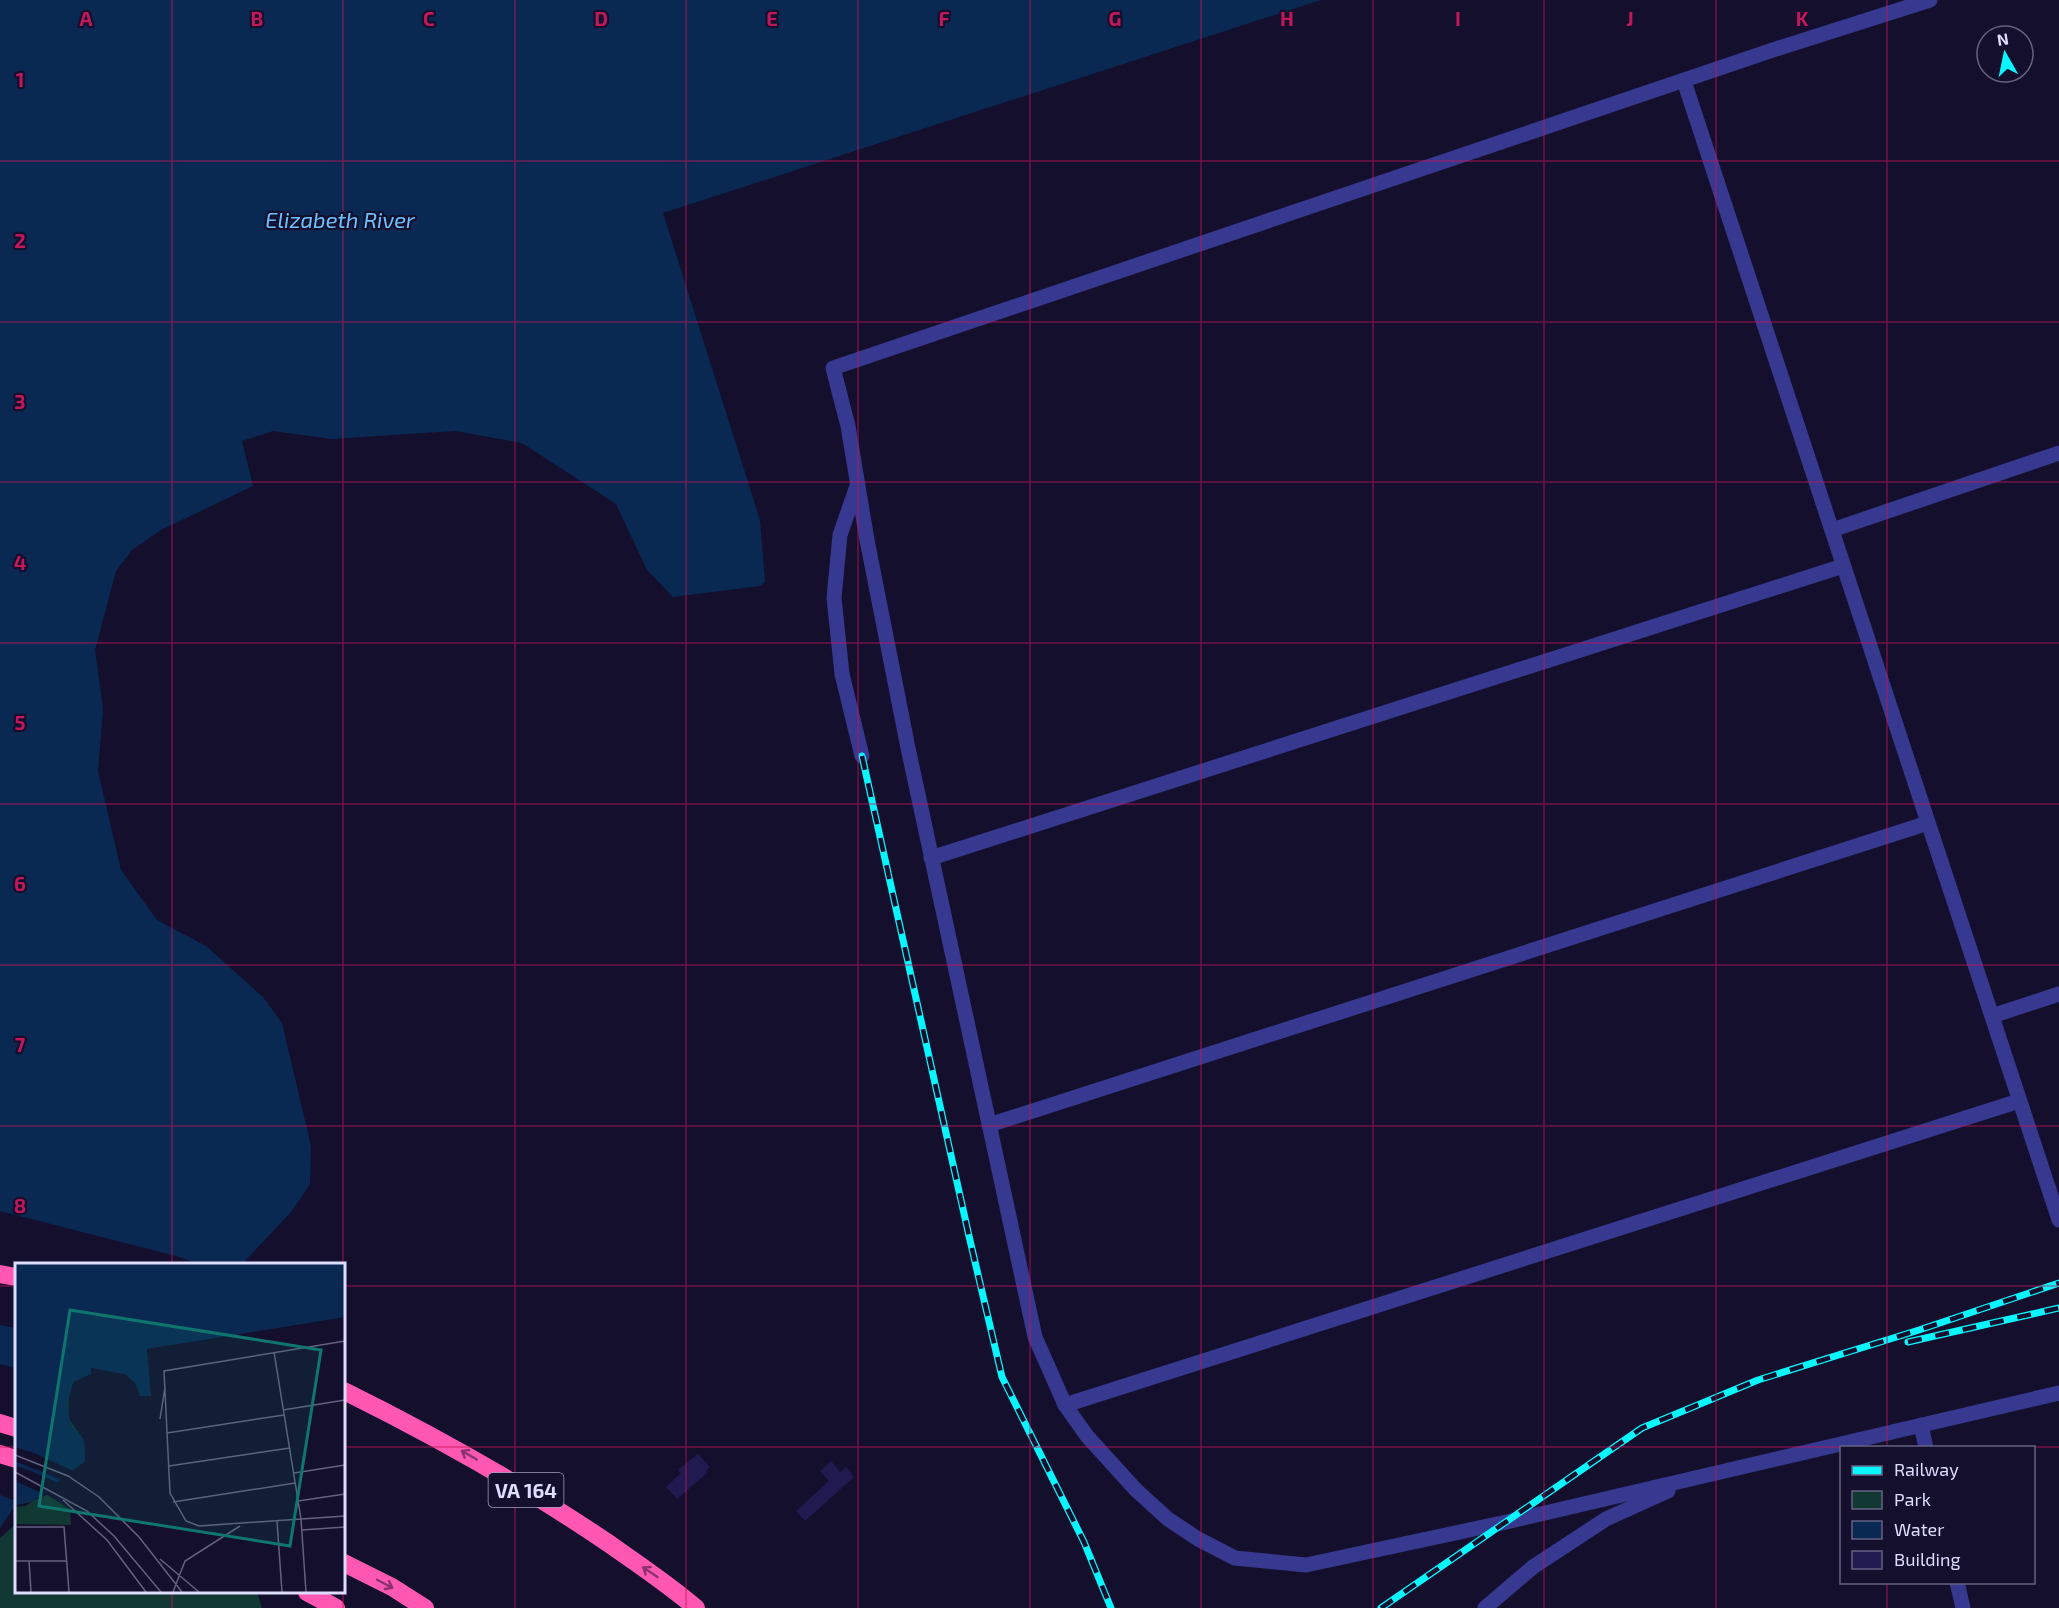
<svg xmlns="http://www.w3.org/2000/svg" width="2059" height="1608" viewBox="0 0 2059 1608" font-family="'Exo 2',sans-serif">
<rect width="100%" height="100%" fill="#130f2d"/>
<path fill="#123834" d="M16,1524V1592H257L262,1608H0V1538Z"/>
<path fill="#092953" d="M0,0H1321L663,213L760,520L765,582L760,586L673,597L647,570L616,504L522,443L455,431L332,439L273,431L242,441L253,486L161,530L132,550L116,571L95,650L103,709L98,771L121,870L157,920L206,946L263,997L282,1023L311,1146L310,1184L292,1211L242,1264H16V1504L0,1528Z"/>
<g fill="#130f2d">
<path d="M0,1211L176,1256L199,1264H16V1328L0,1325Z"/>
<path d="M0,1364L16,1368V1501L0,1495Z"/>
</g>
<g fill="#211a50">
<path d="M698,1454L710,1467L706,1471L707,1473L677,1499L666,1487L681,1473L678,1470Z"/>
<path d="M831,1461L840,1472L846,1467L854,1477L805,1521L796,1511L829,1481L820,1471Z"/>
</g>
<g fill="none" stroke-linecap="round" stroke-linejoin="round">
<g stroke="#373990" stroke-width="15">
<path d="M1930,0L1779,48L833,368L848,426L867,540L908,748L1035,1337L1065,1405L1087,1436L1136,1490L1168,1519L1198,1539L1235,1558L1306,1565L1502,1523L2059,1393"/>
<path d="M1684,81L2059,1220"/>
<path d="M857,486L840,535L834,598L842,674L862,756"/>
<path d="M1832,530L2059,453"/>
<path d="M931,858L1843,566"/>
<path d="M1992,1016L2059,994"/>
<path d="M989,1125L1928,823"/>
<path d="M1065,1405L2019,1101"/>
<path d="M1921,1425L1926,1448"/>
<path d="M1957,1582L1963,1608"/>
<path d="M1485,1608L1533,1567L1606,1519L1668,1491"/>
</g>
<g stroke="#ff57b2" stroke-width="18">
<path d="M0,1274L16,1277"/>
<path d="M344,1391C435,1436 524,1486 608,1543C638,1564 668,1584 696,1608"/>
<path d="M0,1423L16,1428"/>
<path d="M0,1454L16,1459"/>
<path d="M344,1563L392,1587L425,1608"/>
<path d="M307,1592L336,1608"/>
</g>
<defs>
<g id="rail">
<path d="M862,756L969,1236L1002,1377L1084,1542L1111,1608"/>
<path d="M1908,1342L2059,1308"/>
<path d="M1381,1608L1642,1428L1758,1380L1919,1330L2059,1283"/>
</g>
</defs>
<use href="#rail" stroke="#08f6ff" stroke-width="7"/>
<use href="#rail" stroke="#130f2d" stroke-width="4.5" stroke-dasharray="14" stroke-linecap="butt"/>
</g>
<defs><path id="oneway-shaft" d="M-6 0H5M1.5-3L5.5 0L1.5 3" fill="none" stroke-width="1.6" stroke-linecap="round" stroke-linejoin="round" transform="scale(1.5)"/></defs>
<g stroke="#893370">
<use href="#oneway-shaft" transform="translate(469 1455) rotate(-150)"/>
<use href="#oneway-shaft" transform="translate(650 1572) rotate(-146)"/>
<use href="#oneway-shaft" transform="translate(385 1584) rotate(28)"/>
</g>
<path fill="none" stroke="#c2185b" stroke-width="1.5" stroke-opacity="0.55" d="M172,0V1264M343,0V1264M515,0V1608M686,0V1608M858,0V1608M1030,0V1608M1201,0V1608M1373,0V1608M1544,0V1608M1716,0V1608M1887,0V1448M0,161H2059M0,322H2059M0,482H2059M0,643H2059M0,804H2059M0,965H2059M0,1126H2059M0,1286H16M344,1286H2059M0,1447H16M344,1447H2059M1887,1582V1608M172,1592V1608M343,1592V1608"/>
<g text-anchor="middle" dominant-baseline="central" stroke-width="4.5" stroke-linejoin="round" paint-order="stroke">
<rect fill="#130f2d" stroke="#a19ec0" stroke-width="1.5" x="488.5" y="1473" width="75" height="34" rx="4.5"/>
<g font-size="20" font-weight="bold" fill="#dedcff">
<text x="526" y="1490">VA 164</text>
</g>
<g font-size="22" font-style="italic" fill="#6ac3ff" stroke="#130f2d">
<text x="340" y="219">Elizabeth River</text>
</g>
</g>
<g transform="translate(15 1263)">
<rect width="330" height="330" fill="#130f2d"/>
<path d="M59,118L54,128L53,155L69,177L70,198L19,237L32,232L55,246L56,262L0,261V244L10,243L18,239L0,242L45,128Z" fill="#123834"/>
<path d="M0,1H330V54L132,86L136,133H125L120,120L110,111L76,105V111L58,119L52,143L56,162L69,177L70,198L18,238L0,242Z" fill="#092953"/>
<path d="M330,56L135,88L134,100L132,86ZM0,184L19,190L61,209L49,218L0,198ZM0,203L16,208L45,221L31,232L0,218Z" fill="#130f2d"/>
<path fill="none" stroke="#646181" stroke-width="1.5" d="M330,78L149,108L155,230L171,258L184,263L330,253M259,89L286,256L291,329M268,147L330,137M145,156L150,124M152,170L269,152M0,192L53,213L84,234L124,274L167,329M154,203L275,185M0,209L72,248L99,273L146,329M279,210L330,202M48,237L92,277L131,329M283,238L330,231M158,239L280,220M262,258L267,329M0,264H49L54,329M287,267L330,264M145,296L184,329M0,298H52M14,298L16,329M158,329L170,298L225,263"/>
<path fill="#0f766e" fill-opacity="0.15" stroke="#0f766e" stroke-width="3" d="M55,47L306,87L275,283L24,243Z"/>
<rect width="330" height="330" fill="none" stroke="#dedcff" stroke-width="3"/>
</g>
<g font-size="20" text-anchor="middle" font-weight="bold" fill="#c2185b" stroke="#130f2d" stroke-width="4.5" stroke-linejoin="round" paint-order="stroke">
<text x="86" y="26">A</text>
<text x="257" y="26">B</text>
<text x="429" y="26">C</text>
<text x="601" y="26">D</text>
<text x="772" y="26">E</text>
<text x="944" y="26">F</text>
<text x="1115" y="26">G</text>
<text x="1287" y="26">H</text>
<text x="1458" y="26">I</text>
<text x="1630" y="26">J</text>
<text x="1802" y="26">K</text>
<text x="20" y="87">1</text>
<text x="20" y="248">2</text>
<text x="20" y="409">3</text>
<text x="20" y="570">4</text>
<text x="20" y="730">5</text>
<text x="20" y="891">6</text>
<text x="20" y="1052">7</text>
<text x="20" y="1213">8</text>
</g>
<rect x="1840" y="1446" width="195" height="138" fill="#130f2d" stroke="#646181" stroke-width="1.5"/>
<rect x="1852" y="1466" width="30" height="9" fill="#08f6ff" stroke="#646181" stroke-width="1.5"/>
<text x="1894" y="1476" font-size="18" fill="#dedcff">Railway</text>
<rect x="1852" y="1491" width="30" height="18" fill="#123834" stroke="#646181" stroke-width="1.5"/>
<text x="1894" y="1506" font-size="18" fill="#dedcff">Park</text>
<rect x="1852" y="1521" width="30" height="18" fill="#092953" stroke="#646181" stroke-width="1.5"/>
<text x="1894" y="1536" font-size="18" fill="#dedcff">Water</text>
<rect x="1852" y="1551" width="30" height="18" fill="#211a50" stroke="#646181" stroke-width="1.5"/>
<text x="1894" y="1566" font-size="18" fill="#dedcff">Building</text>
<g transform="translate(2005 54) rotate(351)"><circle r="28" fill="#130f2d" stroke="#646181" stroke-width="1.5"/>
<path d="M0-4.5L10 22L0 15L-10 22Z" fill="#08f6ff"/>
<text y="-9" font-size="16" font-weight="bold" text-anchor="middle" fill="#dedcff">N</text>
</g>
</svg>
